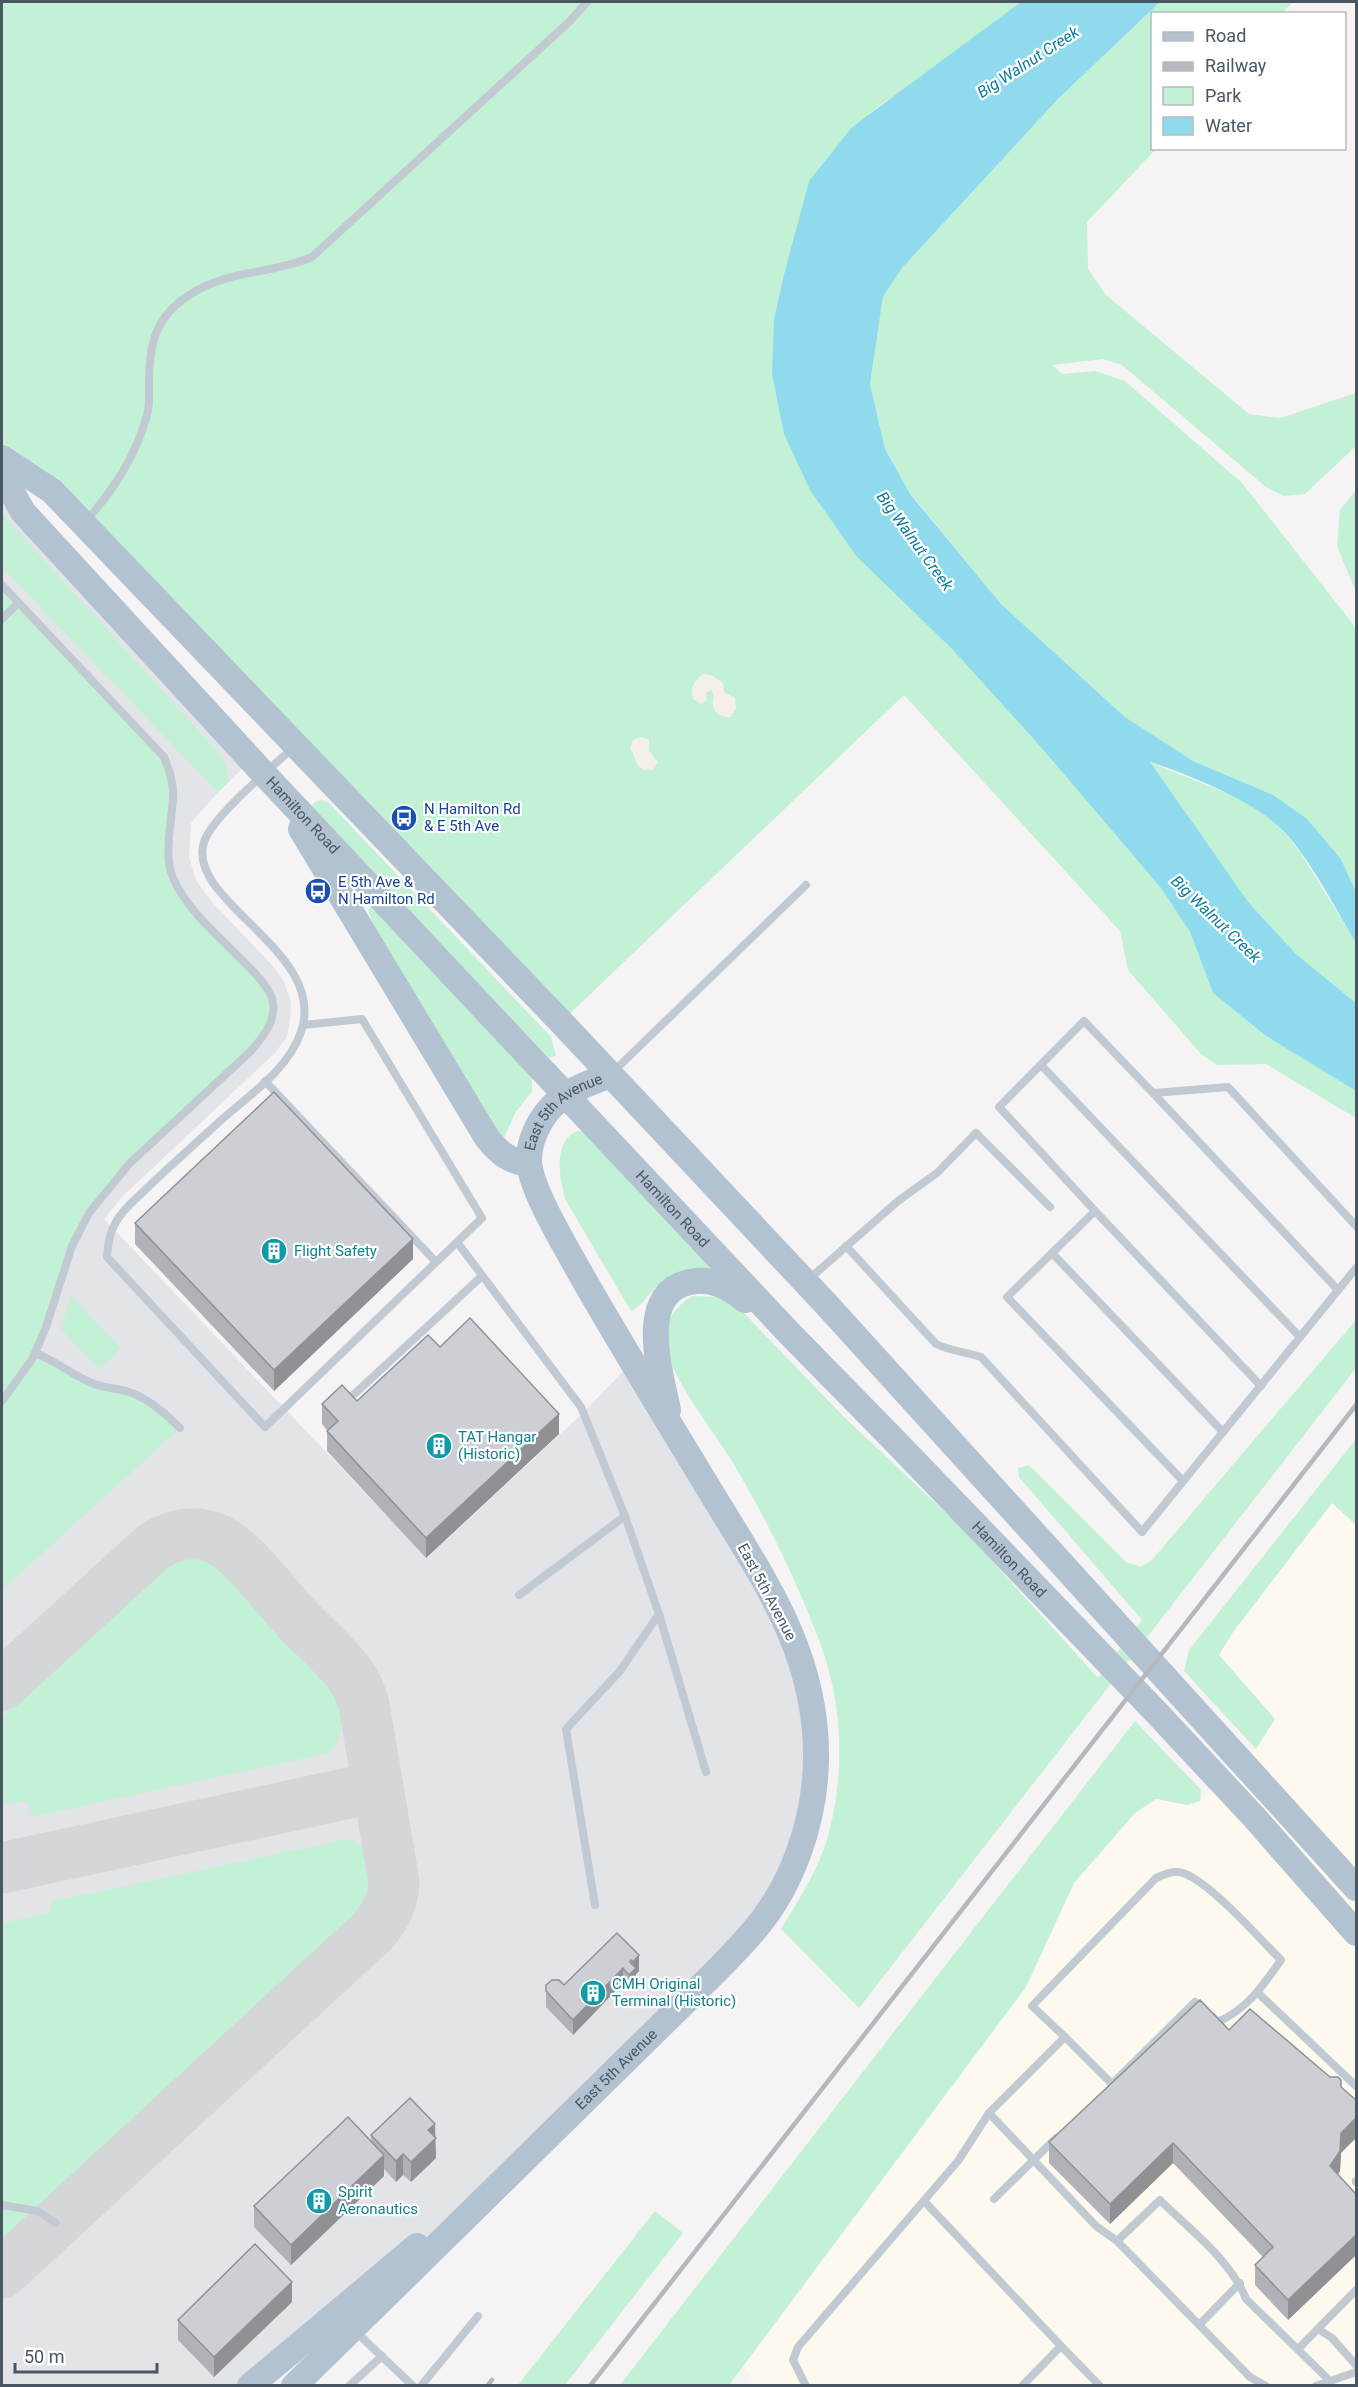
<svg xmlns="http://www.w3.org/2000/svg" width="1358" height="2387" viewBox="0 0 1358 2387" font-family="Roboto,sans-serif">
<rect width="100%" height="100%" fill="#f5f3f3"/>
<path fill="#fdf9ef" d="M1332,1503L1356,1525V2385L755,2386L744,2365L1026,1987L1074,1883L1135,1813L1156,1798L1187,1805L1200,1801L1256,1749L1275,1719L1219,1655L1233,1632Z"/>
<path fill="#e2e4e7" d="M2,475L251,760L218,792L191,823L189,858L196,880L210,900L272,965L284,982L291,1001L290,1020L287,1036L276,1052L123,1196L104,1219L427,1558L584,1412L632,1362L761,1575L816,1732L786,1881L495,2189L250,2385H2Z"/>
<g fill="#c3f1d5">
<path d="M2,2H1039L883,103L852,127L809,181L784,274L774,319L857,557L952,649L1039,745L1161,888L1190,932L1213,993L1266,1036L1356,1091V1118L1266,1064L1217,1065L1201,1054L1128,970L1120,931L904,695L561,1022L2,458Z"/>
<path d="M1160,2H1293L1282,13L1152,14V148L1156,149L1087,222L1088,269L1106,295L1249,414L1281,418L1356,393V446L1305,494L1283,496L1266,487L1122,365L1103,359L1052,365L1062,374L1096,371L1125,381L1242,483L1356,628V892L1341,859L1273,795L1193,761L1125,717L1001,604L911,494L885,449L870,384L883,297L902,268L1059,98Z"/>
<path d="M1356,490V592L1337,546L1340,510Z"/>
<path d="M2,514L219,753L226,766L229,782L218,792L2,567Z"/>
<path d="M2,585L146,736L171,776L169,858L186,901L272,997L267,1033L130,1163L89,1213L35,1353L86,1381L127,1391L180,1428L2,1590Z"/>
<path d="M1149,762L1239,798L1278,825L1300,852L1356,943V1003L1296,954L1249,903Z"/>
<path d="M321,800L329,803L551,1037L556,1056L549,1058L311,807L315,802Z"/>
<path d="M372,906L532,1074V1091L515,1113L504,1138L500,1140L373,924L368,910Z"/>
<path d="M577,1131H587L714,1265L710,1269C687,1270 668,1273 652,1291C645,1299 641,1306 631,1311L565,1199C560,1178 552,1143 577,1131Z"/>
<path d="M71,1296L121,1348L99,1369L61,1329Z"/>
<path d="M693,1296L718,1297L739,1308L843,1416L963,1529L1098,1678L1142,1620L1019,1477L1018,1468L1029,1465L1126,1562L1141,1567L1152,1560L1356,1320V1368L859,2008L781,1929C798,1901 817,1872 827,1840C841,1792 843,1737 833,1688C827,1657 814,1627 802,1598C782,1551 758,1505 732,1461C714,1432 676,1384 667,1352C661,1329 673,1306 693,1296Z"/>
<path d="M1356,1439V1525L1332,1503L1233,1632L1219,1655L1275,1719L1256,1749L1184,1671L1189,1650Z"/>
<path d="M188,1549L198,1550L207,1555L307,1660L336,1695L343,1721L337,1743L329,1753L31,1817L28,1802L2,1804V1718L23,1699L20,1695L166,1559Z"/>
<path d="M1135,1721L1201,1790L1200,1801L1187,1805L1156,1799L1135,1813L1074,1883L1026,1987L729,2385H620Z"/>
<path d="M348,1839C371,1845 380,1874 375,1895C373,1903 368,1910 363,1917L2,2254V1923L50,1913V1902Z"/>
<path d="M655,2211L683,2233L565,2385H518Z"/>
</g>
<g fill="#f5f0e5">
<path d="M703,674L711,675L723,683L724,692L735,698L736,709L731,717C715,717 710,709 714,695L711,690L706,693L707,699L702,704L693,699C689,690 695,679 703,674Z"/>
<path d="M641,737L649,740V751L658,762L653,770C635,773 638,759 630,749L633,740Z"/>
</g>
<path fill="#90daee" d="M1021,2H1160L1059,98L902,268L883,297L870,384L885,449L911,495L1001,604L1125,717L1193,761L1273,795L1307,819L1341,859L1356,892V943C1336,910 1306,850 1277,825C1248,799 1188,774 1150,762L1249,903L1296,954L1356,1003V1091L1266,1036L1213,993L1190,932L1161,888L1039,745L952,649L857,557L810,490L784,434L772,374L774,319L784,274L809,181L852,127Z"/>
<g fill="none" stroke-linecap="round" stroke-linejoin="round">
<g stroke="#d5d6d8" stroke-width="51">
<path d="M2,1685L152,1548C170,1535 191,1530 212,1537C241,1547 275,1596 297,1619C315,1638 336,1655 351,1676C357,1685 361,1694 364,1705L394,1882C393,1902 386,1916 373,1931L2,2273"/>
<path d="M2,1868L377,1787"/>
</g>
<g stroke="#c1cad2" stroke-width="8">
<path d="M86,521C114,489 136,456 147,415C150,406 149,393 149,383C149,344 155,316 191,294C227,270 273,274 312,257L569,22L587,2"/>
<path d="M2,585L164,757C169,770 174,783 173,797C172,823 163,853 173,878C188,912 222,939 247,965C255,973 268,986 272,998C278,1019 264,1036 251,1051L130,1163L89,1213L72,1246L46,1327L33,1358L2,1401"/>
<path d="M2,619L18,603"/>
<path d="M294,747C272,767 212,817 204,842C185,902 329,951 301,1032C288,1070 248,1096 219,1122C195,1144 170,1166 146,1189C136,1199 122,1210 116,1222C109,1234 108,1244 107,1257L265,1427L482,1218L362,1019L303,1025"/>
<path d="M1041,1065L1300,1337"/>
<path d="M612,1073L806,885"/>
<path d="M265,1081L436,1262"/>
<path d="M1153,1093L1338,1290"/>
<path d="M1095,1211L1261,1386"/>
<path d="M457,1242L581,1407L625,1516L519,1595"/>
<path d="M846,1246L936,1344C950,1351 966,1352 981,1357L1142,1532L1356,1268"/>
<path d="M1052,1253L1223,1432"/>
<path d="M808,1280L898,1201L937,1173L976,1133L1050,1207"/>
<path d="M35,1353C54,1360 67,1371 85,1380C97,1387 112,1388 126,1391C147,1397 165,1413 180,1428"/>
<path d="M350,1398L482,1276"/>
<path d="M1183,1481L1007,1297L1095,1211L999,1107L1084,1021L1153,1093L1228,1087L1356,1226"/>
<path d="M625,1516L659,1614L706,1772"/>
<path d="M595,1905L566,1729L620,1671L659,1614"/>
<path d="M1258,1993L1356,2086"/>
<path d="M1065,2037L1112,2084L1195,2002L1203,2009"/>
<path d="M989,2113L1096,2226L1117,2241"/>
<path d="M1356,2182V2181"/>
<path d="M994,2199L1056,2138"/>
<path d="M924,2201L1061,2346"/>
<path d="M2,2205L38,2211L56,2223"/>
<path d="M1199,2325L1240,2283"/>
<path d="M1318,2329L1332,2338L1356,2365"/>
<path d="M355,2331L413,2386"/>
<path d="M1298,2349L1356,2290"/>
<path d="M349,2386L382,2356"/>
<path d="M421,2386L478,2316"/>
<path d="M806,2386L793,2360L798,2347L958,2161L989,2113L1065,2037L1032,2006L1156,1878C1165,1874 1174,1870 1183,1873C1210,1882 1259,1938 1281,1960C1263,1986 1247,2009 1218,2022L1213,2017"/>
<path d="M1022,2386L1061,2346L1100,2386"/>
<path d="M1266,2386L1250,2377L1117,2241L1160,2200C1190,2230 1230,2259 1246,2299L1331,2382"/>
<path d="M1316,2386L1356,2372"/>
</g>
<g stroke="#b3c2d1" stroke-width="26">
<path d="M2,458L52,491L561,1022L826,1304L1356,1888"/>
<path id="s1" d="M2,474L23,512L264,774L790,1334L892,1438L1155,1711L1254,1817L1356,1933"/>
<path d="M301,829L487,1138C499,1153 510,1162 529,1164"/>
<path d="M668,1410C661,1374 635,1293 690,1282C711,1277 729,1287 745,1300"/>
<path d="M250,2386L417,2246"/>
<path id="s2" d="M294,2386L691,1996C711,1976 732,1956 751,1934C792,1888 815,1822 816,1760C818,1651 760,1574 706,1484C663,1413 620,1343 579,1271C565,1245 528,1186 529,1158C530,1134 545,1108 566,1095C578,1086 596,1081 610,1075"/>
</g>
<g stroke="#b5b8bd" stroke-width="4.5">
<path d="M487,2386L492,2380"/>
<path d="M590,2386L1356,1405"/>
</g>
</g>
<g fill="#b0b2b7">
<path d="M135,1223L413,1259L274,1391L135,1244Z"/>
<path d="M440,1347L559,1434L426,1558L327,1451V1430L322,1424V1404L357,1401Z"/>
<path d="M617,1933L639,1971L636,1974V1984L629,1990L623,1983L573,2035L546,2007V1985H564Z"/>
<path d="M1229,2030L1330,2077L1341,2153L1340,2171L1338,2174L1355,2193H1356V2255L1288,2320L1255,2285V2265L1263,2257L1173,2163L1110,2224L1049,2163V2142Z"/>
<path d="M371,2135L435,2136L436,2158L411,2182L403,2175L396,2182L384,2169V2176L291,2265L254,2227V2206L371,2142Z"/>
<path d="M292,2302L214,2377L178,2340V2320Z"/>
</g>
<g fill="#909195">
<path d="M413,1239V1259L274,1391V1370Z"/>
<path d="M559,1414V1434L426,1558V1538Z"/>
<path d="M639,1955V1971L636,1974V1984L629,1990L630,1962L631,1960V1973L633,1971V1962Z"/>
<path d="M623,1968V1983L573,2035V2020Z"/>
<path d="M1356,2118V2138L1341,2153L1340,2171L1330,2186V2166L1341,2133Z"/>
<path d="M435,2124L436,2158L411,2182V2162L428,2130Z"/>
<path d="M1173,2143V2163L1110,2224V2204Z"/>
<path d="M403,2154V2175L396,2182V2161Z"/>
<path d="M384,2155V2176L291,2265V2245Z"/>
<path d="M1356,2235V2255L1288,2320V2300Z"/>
<path d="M292,2282V2302L214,2377V2357Z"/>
</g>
<g fill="#cdcfd5" stroke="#909195" stroke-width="1.5">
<path d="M274,1092L413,1239L274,1370L135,1223Z"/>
<path d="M470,1318L559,1414L426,1538L327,1431L338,1421L322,1404L342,1385L357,1401L428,1335L440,1347Z"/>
<path d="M617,1933L639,1955L633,1962L631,1960L630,1962L636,1968L629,1975L623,1968L573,2020L546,1991V1985L552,1980H559L564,1985Z"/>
<path d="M1200,2000L1229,2030L1250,2009L1330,2077H1338L1341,2080V2087L1356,2100V2118L1341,2133L1340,2151L1330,2166L1355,2193H1356V2235L1288,2300L1255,2265L1273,2247L1173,2143L1110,2204L1049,2142Z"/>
<path d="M410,2098L435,2124L428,2130L436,2138L411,2162L403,2154L396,2161L371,2135Z"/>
<path d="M348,2117L384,2155L291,2245L254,2206Z"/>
<path d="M255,2244L292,2282L214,2357L178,2320Z"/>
</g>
<defs>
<symbol id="bus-disc" viewBox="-11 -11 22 22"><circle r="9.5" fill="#1a4fb4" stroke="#fff"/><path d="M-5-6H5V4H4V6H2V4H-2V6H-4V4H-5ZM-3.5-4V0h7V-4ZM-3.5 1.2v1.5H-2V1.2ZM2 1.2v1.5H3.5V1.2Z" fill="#fff"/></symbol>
<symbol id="building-disc" viewBox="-11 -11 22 22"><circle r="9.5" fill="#0f9aa8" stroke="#fff"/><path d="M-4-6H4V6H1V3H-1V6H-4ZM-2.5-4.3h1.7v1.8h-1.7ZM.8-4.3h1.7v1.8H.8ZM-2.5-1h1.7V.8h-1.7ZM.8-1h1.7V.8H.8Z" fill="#fff"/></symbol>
</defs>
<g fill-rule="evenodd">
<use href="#bus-disc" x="389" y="803" width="30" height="30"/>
<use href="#bus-disc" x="303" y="876" width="30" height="30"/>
<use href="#building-disc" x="259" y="1236" width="30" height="30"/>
<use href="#building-disc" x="424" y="1431" width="30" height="30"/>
<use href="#building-disc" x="578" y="1978" width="30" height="30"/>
<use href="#building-disc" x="304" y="2186" width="30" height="30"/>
</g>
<g text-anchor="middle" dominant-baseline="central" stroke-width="4.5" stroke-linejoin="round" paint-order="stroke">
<g font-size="15" fill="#164399" stroke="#fff" text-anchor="start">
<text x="424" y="809">N Hamilton Rd<tspan x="424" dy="17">&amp; E 5th Ave</tspan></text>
<text x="338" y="882">E 5th Ave &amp;<tspan x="338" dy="17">N Hamilton Rd</tspan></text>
</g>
<g font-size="15" fill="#4a5661" stroke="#fff">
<text stroke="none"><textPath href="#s1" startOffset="456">Hamilton Road</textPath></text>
<text stroke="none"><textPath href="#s2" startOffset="1568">East 5th Avenue</textPath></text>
<text stroke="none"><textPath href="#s1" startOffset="996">Hamilton Road</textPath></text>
<text stroke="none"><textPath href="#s1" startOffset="1482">Hamilton Road</textPath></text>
<text transform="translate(767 1592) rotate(62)">East 5th Avenue</text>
<text stroke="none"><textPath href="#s2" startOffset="452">East 5th Avenue</textPath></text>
</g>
<g font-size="15" fill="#0d838f" stroke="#fff" text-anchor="start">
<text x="294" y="1251">Flight Safety</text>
<text x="458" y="1437">TAT Hangar<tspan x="458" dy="17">(Historic)</tspan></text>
<text x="612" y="1984">CMH Original<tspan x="612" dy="17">Terminal (Historic)</tspan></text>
<text x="338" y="2192">Spirit<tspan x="338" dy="17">Aeronautics</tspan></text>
</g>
<g font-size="16" font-style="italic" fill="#0c7c9b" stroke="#fff">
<text transform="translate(1028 62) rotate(-33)">Big Walnut Creek</text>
<text transform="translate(915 541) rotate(54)">Big Walnut Creek</text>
<text transform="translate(1216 919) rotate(44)">Big Walnut Creek</text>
</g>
</g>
<rect width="1358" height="2387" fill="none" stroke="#4a5661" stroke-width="6"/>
<rect x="1151" y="12" width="195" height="138" fill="#ffffff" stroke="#b7bbc0" stroke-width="1.5"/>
<rect x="1163" y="32" width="30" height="9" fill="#b3c2d1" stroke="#b7bbc0" stroke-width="1.5"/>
<text x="1205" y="42" font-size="18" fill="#4a5661">Road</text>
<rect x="1163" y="62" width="30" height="9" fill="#b5b8bd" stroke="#b7bbc0" stroke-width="1.5"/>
<text x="1205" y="72" font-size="18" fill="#4a5661">Railway</text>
<rect x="1163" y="87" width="30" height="18" fill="#c3f1d5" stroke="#b7bbc0" stroke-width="1.5"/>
<text x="1205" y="102" font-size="18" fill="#4a5661">Park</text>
<rect x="1163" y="117" width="30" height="18" fill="#90daee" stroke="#b7bbc0" stroke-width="1.5"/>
<text x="1205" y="132" font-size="18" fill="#4a5661">Water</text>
<path d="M15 2363v9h142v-9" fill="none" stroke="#4a5661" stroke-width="3"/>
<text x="24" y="2363" font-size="18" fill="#4a5661" stroke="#ffffff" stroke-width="4.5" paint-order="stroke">50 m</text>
</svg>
